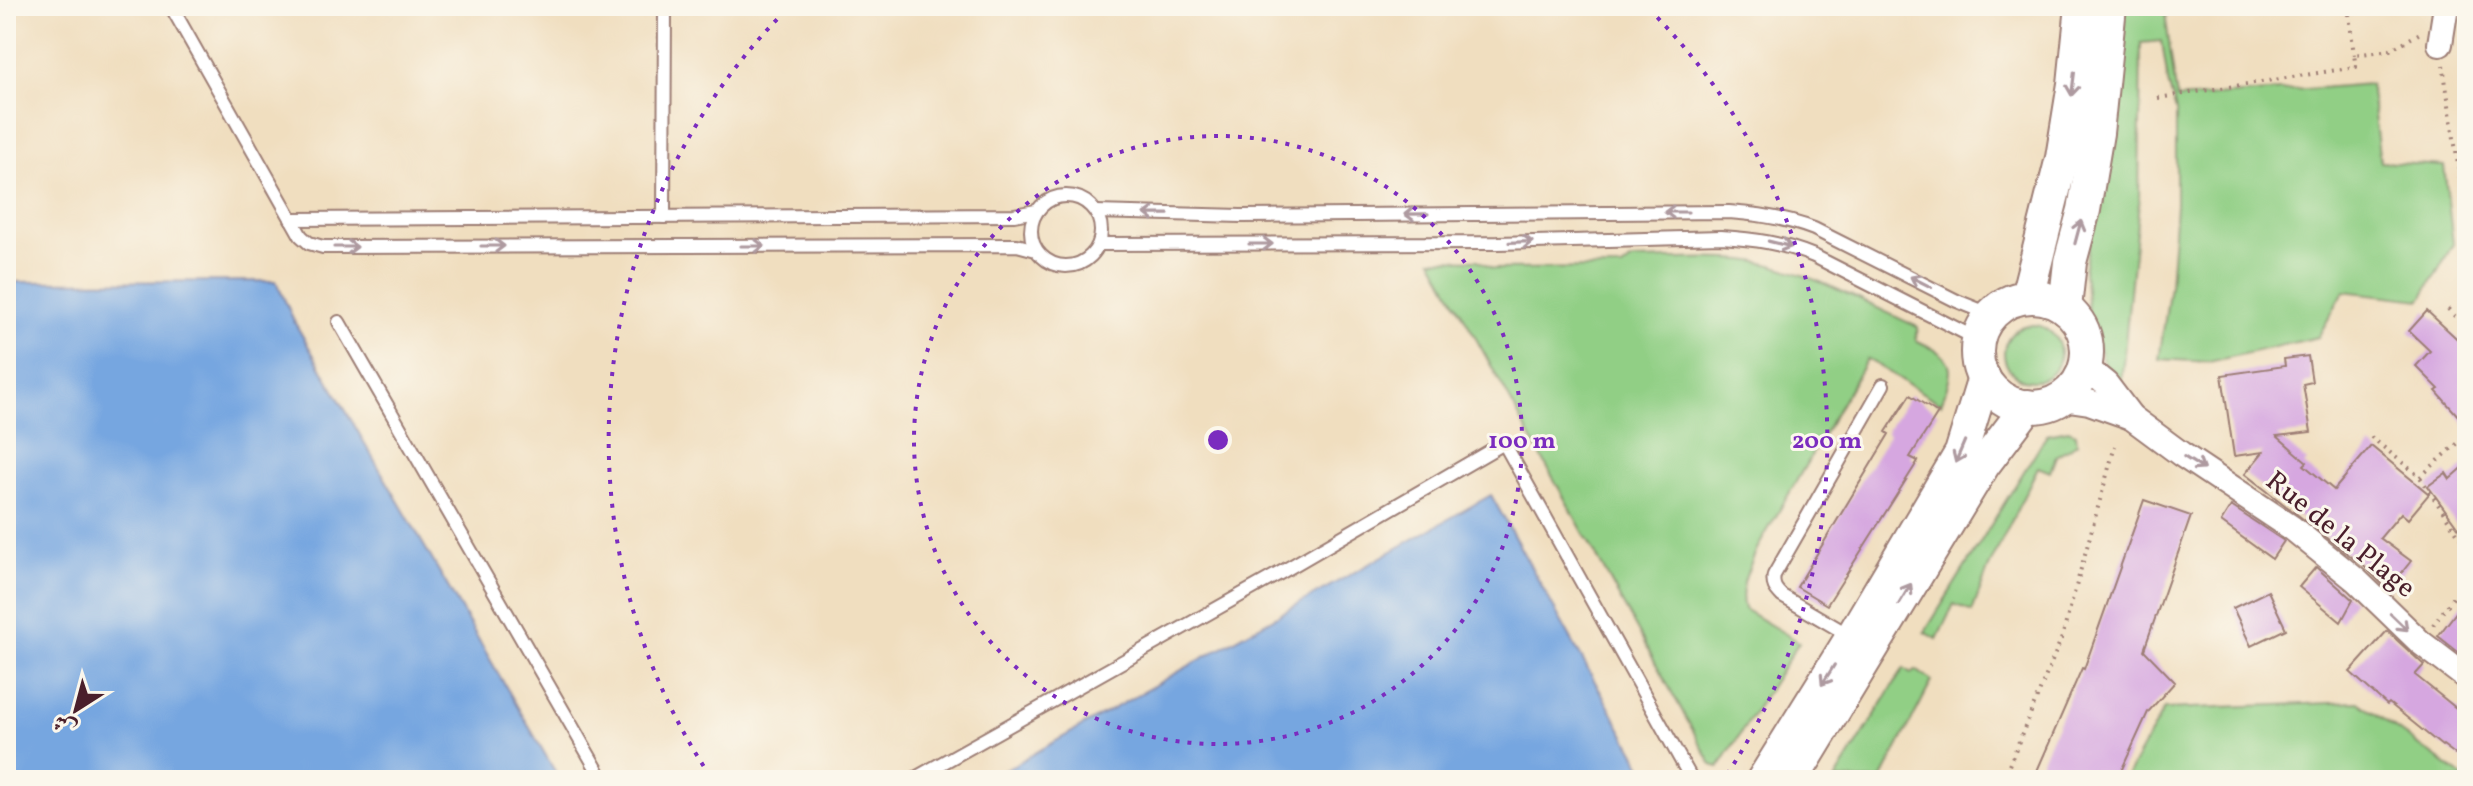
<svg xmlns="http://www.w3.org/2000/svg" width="2473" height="786" viewBox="0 0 2473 786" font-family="Vollkorn,Amiri,serif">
<rect width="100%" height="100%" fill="#fbf7ec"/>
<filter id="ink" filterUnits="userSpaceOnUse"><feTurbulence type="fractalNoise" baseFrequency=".0125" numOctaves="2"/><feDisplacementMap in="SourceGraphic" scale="16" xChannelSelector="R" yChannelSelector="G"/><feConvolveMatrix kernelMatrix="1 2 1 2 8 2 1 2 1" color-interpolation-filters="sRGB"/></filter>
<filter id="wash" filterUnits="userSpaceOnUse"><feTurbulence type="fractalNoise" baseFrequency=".006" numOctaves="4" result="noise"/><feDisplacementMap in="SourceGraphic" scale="32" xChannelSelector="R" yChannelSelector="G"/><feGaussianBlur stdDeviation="1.8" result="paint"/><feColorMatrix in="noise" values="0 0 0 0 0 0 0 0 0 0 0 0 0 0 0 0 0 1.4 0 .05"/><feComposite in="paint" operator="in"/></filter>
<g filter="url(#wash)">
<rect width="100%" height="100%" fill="#f0debf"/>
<g fill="#91cf85" stroke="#6e7758" stroke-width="2">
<path d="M2124,6H2164L2177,99L2370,84L2380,162L2444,166L2453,244L2421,300L2344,291L2318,337L2209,362L2159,359L2170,286L2176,205V111L2168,82L2162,41L2141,43L2139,201L2121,384L2107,371L2101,355L2088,311L2084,271L2124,40Z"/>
<path d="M1432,259L1478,260L1493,269L1622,268L1632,260C1669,260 1708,256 1744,260C1797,265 1869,305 1918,327L1916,340C1955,359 1956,363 1941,404L1867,359L1757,549C1749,568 1738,588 1744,609L1799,642L1719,767L1712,765Z"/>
<circle cx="2032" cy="353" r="28"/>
<path d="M2068,430L2076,433L2077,443L2056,456L2050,472L2038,467L1988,569L1972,612L1954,604L1937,639L1925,632L2047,434Z"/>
<path d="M1904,668L1911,673L1916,670L1932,681L1881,780H1835Z"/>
<path d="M2359,702L2467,780H2125L2164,709Z"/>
</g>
<g fill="#76a6e0" stroke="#606286" stroke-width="2">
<path d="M276,281L295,323L560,780H6V282Z"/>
<path d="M1491,495L1648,777L1646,780H987Z"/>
</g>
<g id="blocks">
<g fill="#d6a7e0">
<path d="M2427,311L2467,348V426L2436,391L2439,389L2416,366L2430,351L2409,331Z"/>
<path d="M2308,356L2312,382L2303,384L2311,432L2277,436L2307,462L2304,465L2334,490L2371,446L2429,494L2408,519L2401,513L2380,538L2411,561L2388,590L2366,568L2245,474L2263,452L2234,456L2222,375L2285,366L2284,359Z"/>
<path d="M1910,395L1938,413L1910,457L1918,461L1827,605L1797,587L1889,434L1886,432Z"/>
<path d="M2467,464V540L2428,486L2446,473L2450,479Z"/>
<path d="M2144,500L2191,516L2144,650L2175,682L2148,712L2117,780H2094L2078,773L2074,780H2033L2082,668L2084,669Z"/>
<path d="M2231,506L2284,541L2272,559L2221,522Z"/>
<path d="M2316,567L2353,600L2341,622L2299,587Z"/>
<path d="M2268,591L2286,629L2251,646L2233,608Z"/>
<path d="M2467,598V659L2438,636Z"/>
<path d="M2387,631L2424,665L2415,675L2467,717V763L2443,745L2442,746L2389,703L2387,705L2350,672Z"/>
</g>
</g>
</g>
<g filter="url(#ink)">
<use href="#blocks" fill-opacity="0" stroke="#9d7e75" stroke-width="2"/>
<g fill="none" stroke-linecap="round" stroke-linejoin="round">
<defs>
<g id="service">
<path d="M171,6L301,236L309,243L323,247L1017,245L1036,250"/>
<circle cx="1066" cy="231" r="35"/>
<path d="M1096,212L1241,216L1729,212C1758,214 1786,218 1814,229L1957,301L1992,315"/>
<path d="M664,217L665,6"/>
<path d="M291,219L1014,215L1036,211"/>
<path d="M1099,244L1498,243L1721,237C1754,239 1783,243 1814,256L1979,340"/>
<path d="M339,322L603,780"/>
<path d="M1852,637L1782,596C1775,589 1772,585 1774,575L1883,385"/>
<path d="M912,780L1280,573L1504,443L1692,780"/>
</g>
<g id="minor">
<path d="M2440,44L2446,6"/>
<path d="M2085,367L2106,384L2131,417L2181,454L2292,528L2356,580L2420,642L2467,678"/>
<path d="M2062,398L2089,402L2131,417"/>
</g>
<g id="secondary">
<path d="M2027,297L2062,158L2074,84L2082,6"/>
<circle cx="2032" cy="352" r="55"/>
<path d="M2065,308L2070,262L2084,210L2097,133L2110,6"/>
<path d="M1763,780L1852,637L1961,453L1984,378"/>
<path d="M1792,780L1984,464L2028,406"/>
</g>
</defs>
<use href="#service" stroke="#9d7e75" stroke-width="16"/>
<use href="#minor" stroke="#9d7e75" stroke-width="28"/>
<use href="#secondary" stroke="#9d7e75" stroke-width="36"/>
<g stroke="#9d7e75" stroke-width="4" stroke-dasharray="2 6" stroke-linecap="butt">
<path d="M2348,6L2354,55"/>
<path d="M2443,65L2467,225"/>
<path d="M2158,98L2356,67L2354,55L2390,50L2420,33"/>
<path d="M2448,309L2467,329"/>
<path d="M2371,437L2420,477L2467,548"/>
<path d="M2420,477L2467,435"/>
<path d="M2433,625L2467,579"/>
<path d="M2003,780L2062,637L2115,446"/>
</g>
<use href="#service" stroke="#fff" stroke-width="12"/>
<use href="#minor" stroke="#fff" stroke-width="24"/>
<use href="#secondary" stroke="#fff" stroke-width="32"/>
</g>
<defs><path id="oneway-shaft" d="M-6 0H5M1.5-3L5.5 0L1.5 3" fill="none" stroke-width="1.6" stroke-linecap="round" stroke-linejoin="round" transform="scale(2)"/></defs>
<g stroke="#ae9aa0">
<use href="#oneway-shaft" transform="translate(2073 84) rotate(97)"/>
<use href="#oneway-shaft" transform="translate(1676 212) rotate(180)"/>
<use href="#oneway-shaft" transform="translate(1156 214) rotate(-179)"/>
<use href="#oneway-shaft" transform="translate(1416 214) rotate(179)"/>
<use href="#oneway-shaft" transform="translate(2078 232) rotate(-75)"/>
<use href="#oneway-shaft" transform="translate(1521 242) rotate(-2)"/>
<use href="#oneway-shaft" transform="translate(1261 244)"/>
<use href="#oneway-shaft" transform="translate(1780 244) rotate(14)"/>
<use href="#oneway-shaft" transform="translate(493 246)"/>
<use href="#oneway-shaft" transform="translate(753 246)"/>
<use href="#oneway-shaft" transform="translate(346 247)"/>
<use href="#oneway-shaft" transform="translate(1921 282) rotate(-153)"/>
<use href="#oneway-shaft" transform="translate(1960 452) rotate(113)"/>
<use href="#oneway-shaft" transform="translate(2194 463) rotate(32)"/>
<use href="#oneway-shaft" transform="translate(1905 594) rotate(-59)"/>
<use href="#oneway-shaft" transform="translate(2399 622) rotate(44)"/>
<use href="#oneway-shaft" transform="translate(1828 675) rotate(122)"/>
</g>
</g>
<g fill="none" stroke="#7b2cbf" stroke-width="4" stroke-dasharray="4 8">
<circle cx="1218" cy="440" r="304"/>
<path d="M710 776A609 609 0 0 1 787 9M1649 9A609 609 0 0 1 1726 776"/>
</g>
<g text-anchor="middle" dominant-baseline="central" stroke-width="6" stroke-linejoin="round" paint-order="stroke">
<g font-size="28" fill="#4a1f2b" stroke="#fbf7ec">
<text transform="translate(2340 535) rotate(39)">Rue de la Plage</text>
</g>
</g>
<circle cx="1218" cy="440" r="12" fill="#7b2cbf" stroke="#fbf7ec" stroke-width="4"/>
<g font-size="24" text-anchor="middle" font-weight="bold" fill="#7b2cbf" stroke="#fbf7ec" stroke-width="6" stroke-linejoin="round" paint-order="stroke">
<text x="1522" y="448">100 m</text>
<text x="1827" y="448">200 m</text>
</g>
<rect width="2473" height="786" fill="none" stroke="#fbf7ec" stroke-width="32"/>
<g transform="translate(76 710) rotate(216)" stroke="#fbf7ec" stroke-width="6" paint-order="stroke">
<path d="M0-6L14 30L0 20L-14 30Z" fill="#4a1f2b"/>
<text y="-12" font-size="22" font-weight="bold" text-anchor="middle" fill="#4a1f2b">ش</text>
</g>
</svg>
